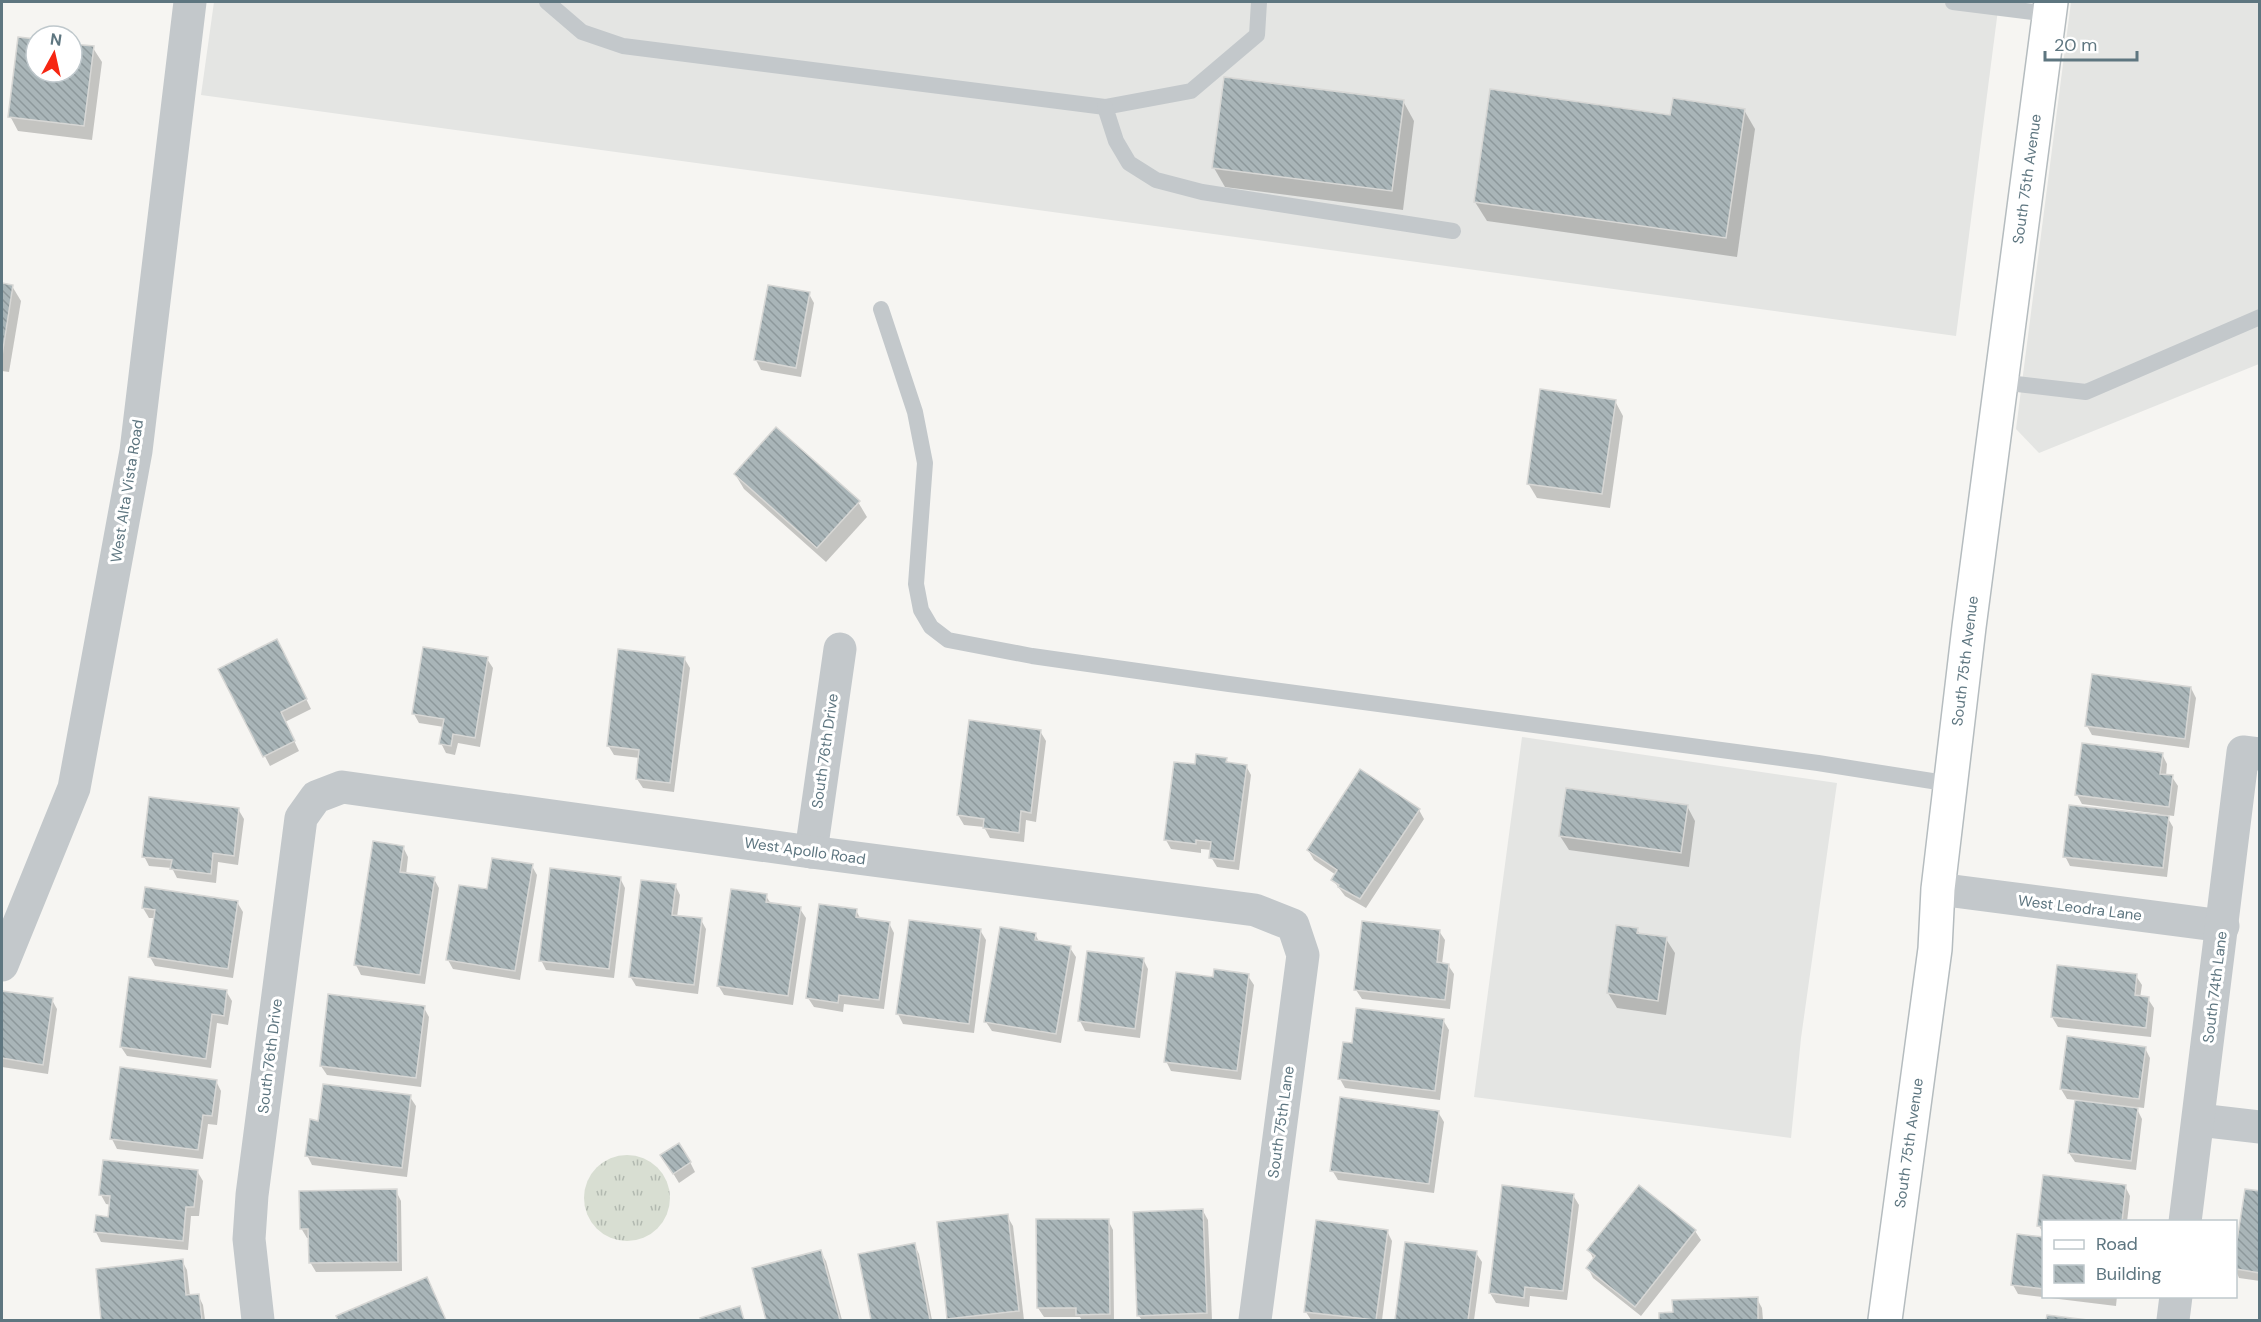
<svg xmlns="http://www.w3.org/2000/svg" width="2261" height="1322" viewBox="0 0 2261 1322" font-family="'DM Sans',sans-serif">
<defs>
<pattern id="park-tufts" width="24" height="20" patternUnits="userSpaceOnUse" patternTransform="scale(1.5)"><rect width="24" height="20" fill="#d8ded2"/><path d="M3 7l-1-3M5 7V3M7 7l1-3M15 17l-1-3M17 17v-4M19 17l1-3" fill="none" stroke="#b2b9b0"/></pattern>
<pattern id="building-back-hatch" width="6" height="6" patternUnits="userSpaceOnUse" patternTransform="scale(1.5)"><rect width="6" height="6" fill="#a9b5b8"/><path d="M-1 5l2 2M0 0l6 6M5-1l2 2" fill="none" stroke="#8d989b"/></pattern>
</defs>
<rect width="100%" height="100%" fill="#f6f5f2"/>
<g fill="#e4e5e3">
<path d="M214,2H1999L1956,336L201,95Z"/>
<path d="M2071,2H2259V364L2039,453L2016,429Z"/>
<path d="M1522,737L1837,783L1801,1038L1791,1138L1474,1097Z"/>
</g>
<circle fill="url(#park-tufts)" cx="627" cy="1198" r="43"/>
<g fill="#0003">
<path d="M36,41V72H72V45L93,48L102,62L92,140L18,131L10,116Z"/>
<path d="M1403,101L1414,121L1403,210L1225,187L1214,168Z"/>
<path d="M1744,110L1755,129L1737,257L1487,221L1475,202L1672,117Z"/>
<path d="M2,285L12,286L21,301L9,372L2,371Z"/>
<path d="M809,294L814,303L801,377L761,370L756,360Z"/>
<path d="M1615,401L1623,416L1610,508L1537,498L1528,483Z"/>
<path d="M735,474L858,502L867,517L826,562L744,489Z"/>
<path d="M282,650L311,709L285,722L299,751L270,766L220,670Z"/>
<path d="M684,658L690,668L674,792L643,788L637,779L640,758L614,755L608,745Z"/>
<path d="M487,659L493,668L480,747L458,743L455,755L446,753L441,743L444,727L419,723L414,714Z"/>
<path d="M2191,688L2196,698L2189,748L2092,735L2087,726Z"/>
<path d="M1040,731L1046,741L1036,822L1026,820L1024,842L990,838L984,827L964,825L958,815Z"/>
<path d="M2162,754L2167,764L2166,776L2172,777L2178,786L2174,816L2166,815L2173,827L2167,877L2070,866L2065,856L2159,817L2160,814L2082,804L2077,795Z"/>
<path d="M1226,759L1229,764L1246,766L1251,775L1239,870L1217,867L1211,857L1212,850L1201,849V853L1171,849L1166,840Z"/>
<path d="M1687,806L1695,821L1689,867L1569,850L1560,836Z"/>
<path d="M238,809L244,819L238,865L218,862L216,883L177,878L172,868L149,866L144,856Z"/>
<path d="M1419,810L1424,819L1366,908L1345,896L1333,880L1336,875L1314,860L1308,850Z"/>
<path d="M403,847L408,857L406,875L434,879L439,888L425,984L361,975L356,965Z"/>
<path d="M532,866L537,875L520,980L453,969L448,960Z"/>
<path d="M620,878L625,888L614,978L546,970L541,960Z"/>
<path d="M675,885L680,895L677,917L701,920L706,929L698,994L636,986L630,976Z"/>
<path d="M766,896L771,904L800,909L806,918L793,1005L724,995L718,985Z"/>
<path d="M237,902L243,912L233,978L155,966L150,957L155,918H149L143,908Z"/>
<path d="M856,910L861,920L889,923L894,933L884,1009L844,1004L843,1012L814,1007L808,998Z"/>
<path d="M1637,929L1640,935L1666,939L1675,953L1666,1015L1617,1008L1608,993Z"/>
<path d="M980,930L986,940L974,1033L903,1024L898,1014Z"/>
<path d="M1439,931L1445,940L1442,964L1448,965L1454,974L1450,1009L1362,999L1356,990Z"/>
<path d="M1035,934L1040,943L1070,948L1076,957L1061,1043L992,1031L986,1022Z"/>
<path d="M1143,959L1148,969L1140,1038L1085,1031L1080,1021Z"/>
<path d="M1248,976L1254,985L1241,1080L1171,1071L1166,1061L1214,979Z"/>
<path d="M2136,976L2142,985L2140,998L2148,999L2154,1008L2151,1037L2058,1027L2052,1017Z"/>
<path d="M226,991L232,1001L228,1025L217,1023L211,1068L127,1056L121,1047Z"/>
<path d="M2,992L52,1000L57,1009L48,1074L2,1067Z"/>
<path d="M424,1008L429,1017L421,1087L327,1075L321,1066Z"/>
<path d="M1443,1020L1449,1030L1440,1100L1345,1088L1340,1079L1353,1045Z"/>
<path d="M2145,1048L2150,1058L2144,1108L2136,1107L2142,1119L2136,1170L2075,1162L2069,1153L2076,1100L2067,1099L2061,1089Z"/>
<path d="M216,1081L221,1091L217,1125L208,1124L203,1159L117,1149L112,1139Z"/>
<path d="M410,1097L416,1106L407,1177L312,1165L307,1155Z"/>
<path d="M1438,1112L1444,1122L1434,1193L1338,1180L1332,1170Z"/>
<path d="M690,1162L695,1172L679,1183L668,1165Z"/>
<path d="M197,1171L203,1181L199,1216H191L188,1250L101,1242L96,1232L110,1218L111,1205L106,1204L101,1195Z"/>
<path d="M2044,1176L2125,1186L2130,1196L2127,1222H2044V1235L2039,1226Z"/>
<path d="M396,1191L401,1201L402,1271L316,1272L310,1262V1238H307L301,1228Z"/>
<path d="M2246,1191L2260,1193V1281L2239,1278L2236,1271V1257Z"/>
<path d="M1573,1195L1579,1205L1567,1300L1530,1296L1529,1307L1496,1303L1490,1293Z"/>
<path d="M1203,1211L1208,1220L1212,1320H1142L1138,1315Z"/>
<path d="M1007,1216L1013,1226L1024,1320H950L949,1318Z"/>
<path d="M1108,1220L1113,1230L1114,1320H1082L1080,1317H1044L1038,1308Z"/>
<path d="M1387,1231L1392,1241L1382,1320H1311L1306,1312Z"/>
<path d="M1695,1231L1701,1240L1641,1316L1593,1278L1588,1268L1594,1260L1589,1250Z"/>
<path d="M2044,1239V1296H2117L2116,1306L2018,1294L2013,1285Z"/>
<path d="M914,1244L919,1254L932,1320H872L860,1255Z"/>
<path d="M1406,1244L1476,1253L1482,1262L1474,1320H1396Z"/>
<path d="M820,1251L826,1261L842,1320H768L754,1269Z"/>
<path d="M182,1261L187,1270L190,1296L198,1295L203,1305L205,1320H103L97,1270Z"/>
<path d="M427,1279L446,1320H339L338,1316Z"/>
<path d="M1757,1299L1762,1308L1763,1320H1661L1660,1314Z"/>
<path d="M739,1308L745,1320H702V1319Z"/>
</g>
<g fill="url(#building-back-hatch)" stroke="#d7d7d5" stroke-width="1.5">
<path d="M18,37L36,39V72H72V44L94,46L84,126L8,117Z"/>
<path d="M1224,77L1404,100L1392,191L1212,168Z"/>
<path d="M1490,89L1670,115L1673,98L1745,109L1726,238L1474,202Z"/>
<path d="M2,283L13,285L2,356Z"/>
<path d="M768,285L810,292L796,368L754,360Z"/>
<path d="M1540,389L1616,400L1602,494L1527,484Z"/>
<path d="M776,427L860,501L817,548L734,474Z"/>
<path d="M277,639L307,699L281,712L295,741L263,757L218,669Z"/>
<path d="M423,647L488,657L475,738L453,734L451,746L439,744L444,719L412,714Z"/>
<path d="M618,649L685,657L670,783L636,779L639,750L607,746Z"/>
<path d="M2092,674L2191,687L2185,739L2085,726Z"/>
<path d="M969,720L1041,730L1031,813L1021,811L1019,833L983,828L984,819L957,815Z"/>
<path d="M2082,743L2163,753L2160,774L2173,775L2169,807L2075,795Z"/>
<path d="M1196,754L1227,758L1226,762L1247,765L1234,861L1209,858L1211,842L1196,840V844L1164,840L1174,762L1195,764Z"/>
<path d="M1360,769L1420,809L1360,899L1338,887L1339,885L1331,880L1337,870L1307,850Z"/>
<path d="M1566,788L1688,805L1681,853L1559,836Z"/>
<path d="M149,797L239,808L234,856L213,853L211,874L170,869L172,860L142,857Z"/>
<path d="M2069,805L2169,816L2163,868L2063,857Z"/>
<path d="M373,841L404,846L400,872L435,877L420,975L354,965Z"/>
<path d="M492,858L533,864L515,971L446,960L459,885L487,889Z"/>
<path d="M550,868L621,877L609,969L539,961Z"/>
<path d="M641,880L676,884L672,915L702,918L694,985L629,977Z"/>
<path d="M145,887L238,901L228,969L148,957L155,910L142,908Z"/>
<path d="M731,889L767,894L766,902L801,907L788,996L717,986Z"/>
<path d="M819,904L857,909L856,917L890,922L879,1000L839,995L838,1003L806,998Z"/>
<path d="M909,920L981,929L969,1024L896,1014Z"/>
<path d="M1362,921L1440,930L1437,962L1449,964L1445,1000L1354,990Z"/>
<path d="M1616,925L1638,928L1637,933L1667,937L1658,1001L1607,993Z"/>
<path d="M1000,927L1036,933L1035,940L1071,946L1056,1034L984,1022Z"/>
<path d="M1087,951L1144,958L1135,1029L1078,1021Z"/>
<path d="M2057,965L2137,974L2135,995L2149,997L2146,1028L2051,1017Z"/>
<path d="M1214,969L1249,974L1237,1071L1164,1062L1176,972L1213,977Z"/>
<path d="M129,977L227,990L224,1016L212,1014L206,1059L120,1047Z"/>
<path d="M2,991L53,998L43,1065L2,1058Z"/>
<path d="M328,994L425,1006L416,1078L320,1066Z"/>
<path d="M1356,1008L1444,1019L1435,1091L1338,1079L1343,1042L1352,1043Z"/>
<path d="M2067,1036L2146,1047L2139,1099L2060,1089Z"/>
<path d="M120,1067L217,1080L212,1116L203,1115L198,1150L110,1139Z"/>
<path d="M323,1084L411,1095L402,1168L305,1156L310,1119L318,1121Z"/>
<path d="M1340,1097L1439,1111L1429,1184L1330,1171Z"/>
<path d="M2075,1100L2138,1108L2131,1161L2068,1153Z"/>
<path d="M679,1143L691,1162L673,1174L660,1155Z"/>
<path d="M103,1160L198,1170L194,1207H186L183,1241L94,1232L96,1215L108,1217L110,1196L99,1195Z"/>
<path d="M2043,1175L2126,1185L2122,1222H2044V1227L2037,1226Z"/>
<path d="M1502,1185L1574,1194L1563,1291L1525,1287L1524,1298L1489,1293Z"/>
<path d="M1639,1185L1696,1230L1635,1307L1586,1268L1595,1256L1587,1250Z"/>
<path d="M397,1189L398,1262L309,1263L308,1229H300L299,1191Z"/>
<path d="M2245,1189L2260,1191V1273L2236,1269V1247Z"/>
<path d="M1203,1209L1207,1313L1137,1316L1133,1212Z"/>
<path d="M1008,1214L1019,1311L947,1319L937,1222Z"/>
<path d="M1036,1219H1109L1110,1314L1076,1315V1308H1037Z"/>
<path d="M1316,1220L1388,1230L1376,1320L1304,1312Z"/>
<path d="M2017,1234L2044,1237V1289L2011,1285Z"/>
<path d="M1405,1242L1477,1251L1468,1320H1395Z"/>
<path d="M915,1243L930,1320H871L858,1254Z"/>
<path d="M821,1250L840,1320H766L752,1268Z"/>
<path d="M183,1259L186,1295L199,1294L202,1320H101L96,1269Z"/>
<path d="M427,1277L446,1320H338L336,1316Z"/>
<path d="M1758,1297V1320H1659V1313L1673,1312L1672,1300Z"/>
<path d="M740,1306L744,1320H701L700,1318Z"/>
<path d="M2047,1315L2088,1320H2046Z"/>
</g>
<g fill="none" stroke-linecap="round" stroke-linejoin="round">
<defs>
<path id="secondary" d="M1885,1320L1935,949L1938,889L1969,627L2051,2"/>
</defs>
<use href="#secondary" stroke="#b5bcbf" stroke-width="36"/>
<g stroke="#c3c8cb" stroke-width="16">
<path d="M547,2L582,32L623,46L1105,107L1191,91L1257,35L1259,2"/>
<path d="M1953,2L2049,14"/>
<path d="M1105,107L1116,141L1129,163L1156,180L1202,192L1453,231"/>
<path d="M881,309L915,412L925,463L916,584L921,610L931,627L948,640L1032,656L1229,684L1818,763L1951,784"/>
<path d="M2000,382L2086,392L2260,317"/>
</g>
<g stroke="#c3c8cb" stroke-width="33">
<path d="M811,852L840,649"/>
<path d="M1938,889L2223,926"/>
<path d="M2,965L74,788L136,451L190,2"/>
<path d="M2199,1120L2260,1127"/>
<path d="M2185,1222L2243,752L2260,754"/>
<path d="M258,1320L249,1239L252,1195L301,818L316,797L342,787L811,852L1255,910L1293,925L1303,955L1255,1320"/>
<path d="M2173,1320L2176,1296"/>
</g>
<use href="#secondary" stroke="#fff" stroke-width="33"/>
</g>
<g text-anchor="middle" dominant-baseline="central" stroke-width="6" stroke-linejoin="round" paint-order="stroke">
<g font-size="15" fill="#5e7680" stroke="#fff">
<text transform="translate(2027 179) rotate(-82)">South 75th Avenue</text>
<text transform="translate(127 491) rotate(-81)">West Alta Vista Road</text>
<text transform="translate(1965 661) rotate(-83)">South 75th Avenue</text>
<text transform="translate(825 751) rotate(-82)">South 76th Drive</text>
<text transform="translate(805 851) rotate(8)">West Apollo Road</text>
<text transform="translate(2080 908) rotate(7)">West Leodra Lane</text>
<text transform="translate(2215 987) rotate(-83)">South 74th Lane</text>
<text transform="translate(270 1056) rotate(-83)">South 76th Drive</text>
<text transform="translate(1281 1122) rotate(-82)">South 75th Lane</text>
<text transform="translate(1909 1143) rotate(-82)">South 75th Avenue</text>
</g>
</g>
<rect width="2261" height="1322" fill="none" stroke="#5e7680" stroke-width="6"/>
<rect x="2042" y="1220" width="195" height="78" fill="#ffffff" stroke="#bfc8cc" stroke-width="1.5"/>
<rect x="2054" y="1240" width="30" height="9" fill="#ffffff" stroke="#bfc8cc" stroke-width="1.5"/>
<text x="2096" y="1250" font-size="18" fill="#5e7680">Road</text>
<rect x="2054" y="1265" width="30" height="18" fill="url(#building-back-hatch)" stroke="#bfc8cc" stroke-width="1.5"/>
<text x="2096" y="1280" font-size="18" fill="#5e7680">Building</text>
<g transform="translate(54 54) rotate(8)"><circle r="28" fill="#ffffff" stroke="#bfc8cc" stroke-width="1.5"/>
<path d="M0-4.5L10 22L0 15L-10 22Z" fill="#f62612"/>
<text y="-9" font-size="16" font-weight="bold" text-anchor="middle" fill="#5e7680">N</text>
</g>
<path d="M2045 51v9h92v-9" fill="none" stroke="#5e7680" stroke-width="3"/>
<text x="2054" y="51" font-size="18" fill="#5e7680" stroke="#ffffff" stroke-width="4.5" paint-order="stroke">20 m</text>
</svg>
